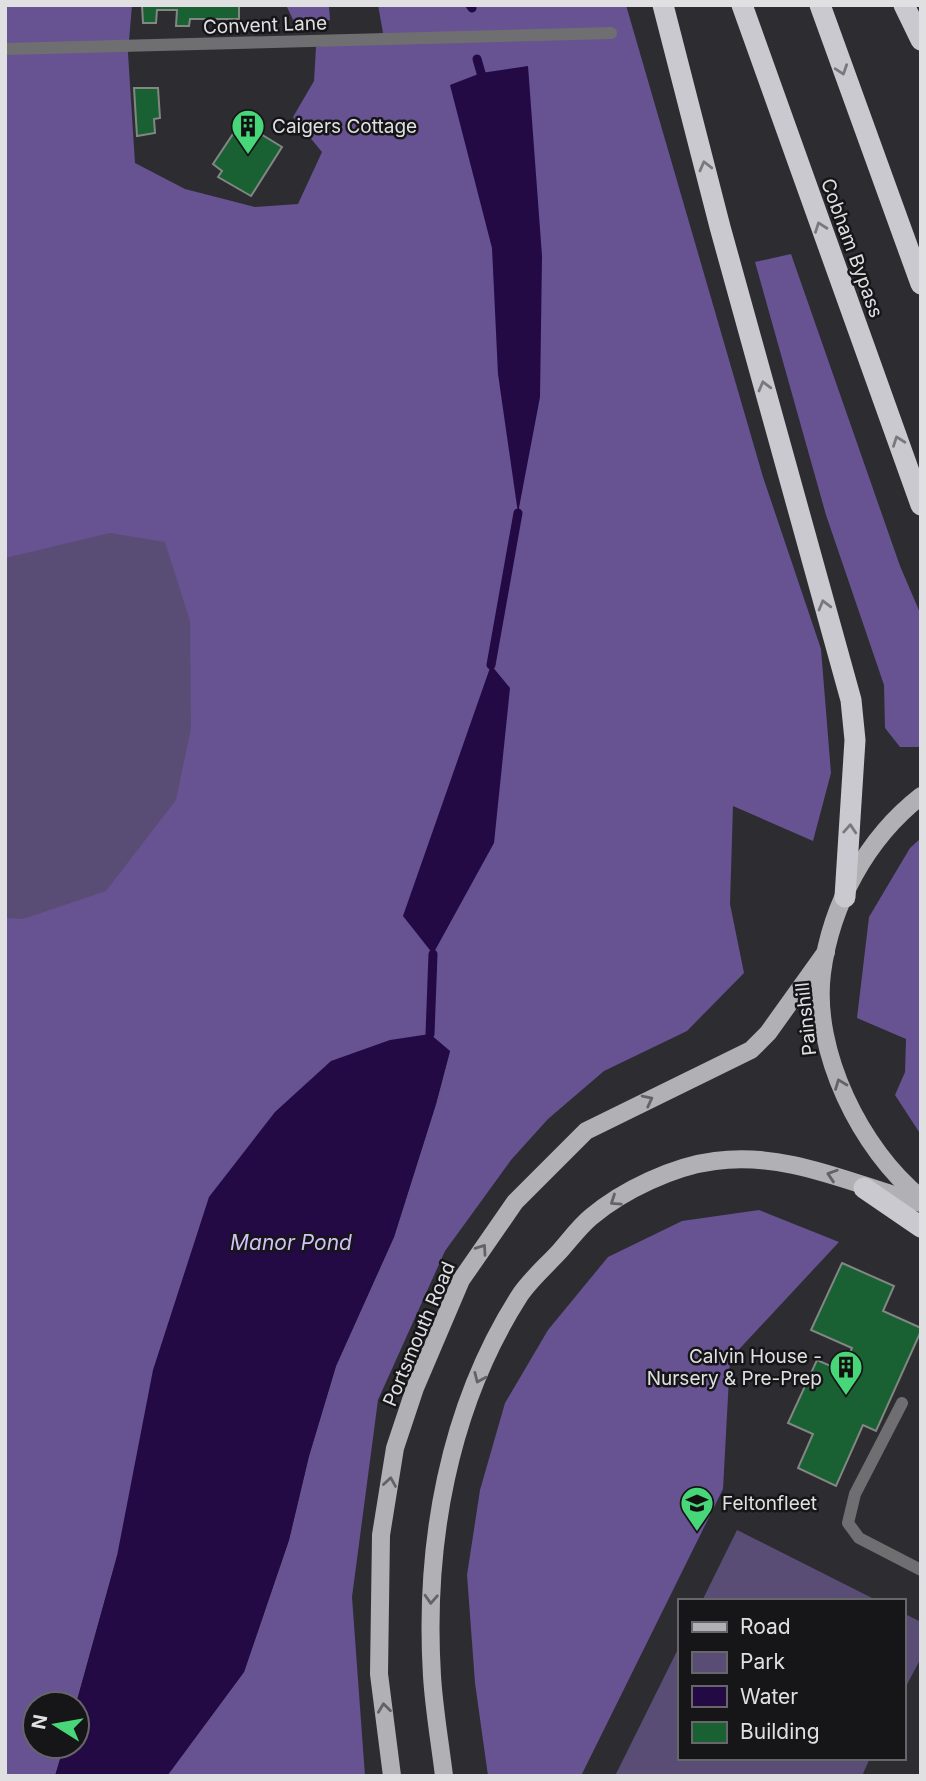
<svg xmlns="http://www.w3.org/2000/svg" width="926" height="1781" viewBox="0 0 926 1781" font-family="Inter,sans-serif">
<rect width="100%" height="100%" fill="#2d2c31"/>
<g fill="#594d76">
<path d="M5,356L403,447L5,1556Z"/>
<path d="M737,1530L878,1601H702Z"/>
<path d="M903,1613L921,1622V1658L903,1692Z"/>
<path d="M679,1647V1758H870L862,1776H615Z"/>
</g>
<g fill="#675292">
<path d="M5,5H132L128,53L135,163L185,189L255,207L298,204L322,152L293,117L314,81L316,47L383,33L378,5H626L763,477L821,649L831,773L813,841L733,806L730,904L744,973L687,1031L604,1071L548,1119L511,1160L445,1251L378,1400L352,1597L365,1776H167L244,1672L289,1540L309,1456L336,1366L394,1237L436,1104L450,1051L117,1556L76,1704H35V1746H64L55,1776H5V918L23,919L106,891L176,800L191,728L190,621L165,542L110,533L5,558Z"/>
<path d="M286,5H329L330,20L297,28Z"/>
<path d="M791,254L900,566L921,615V747H900L885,728L884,685L826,515L755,262Z"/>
<path d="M921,838V1135L895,1095L905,1072L906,1039L857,1018L869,917L910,848Z"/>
<path d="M759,1210L839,1242L730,1359L723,1489L581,1776H488L475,1683L467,1575L480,1490L505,1403L548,1330L608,1257L682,1221Z"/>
</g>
<g fill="#230a45">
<path d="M528,66L542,256L540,397L518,513L498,374L492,248L450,85L481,73Z"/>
<path d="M491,665L510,688L494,843L433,954L403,916Z"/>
<path d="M430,1034L450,1051L436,1104L394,1237L336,1366L309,1456L289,1540L244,1672L167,1776H55L64,1746H77L76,1704L117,1556L153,1370L209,1197L275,1112L331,1061L390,1040Z"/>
</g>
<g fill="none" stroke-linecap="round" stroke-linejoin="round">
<g stroke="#230a45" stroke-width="9">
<path d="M470,5L472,8"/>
<path d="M477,59L481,73"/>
<path d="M491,665L518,513"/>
<path d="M430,1034L433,954"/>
</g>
</g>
<g fill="#196033" stroke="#828783" stroke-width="2">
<path d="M142,5H239V19H190L189,26H176L177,10H157L156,23H143Z"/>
<path d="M134,88H158L160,118L154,119L155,133L137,136Z"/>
<path d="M239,125L249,132L251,128L282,147L251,196L218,177L222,171L213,164Z"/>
<path d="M842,1263L894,1286L883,1311L921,1328V1331L876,1431L863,1425L836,1486L798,1468L813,1434L788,1423L817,1360L842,1371L852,1348L811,1330Z"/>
</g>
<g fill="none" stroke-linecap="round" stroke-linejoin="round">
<g stroke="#6f6f71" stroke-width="12">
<path d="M5,49L611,33"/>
<path d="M902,1403L855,1494L848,1523L859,1538L921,1570"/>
</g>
<g stroke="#b1b0b5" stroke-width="18">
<path d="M921,796C867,838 831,904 822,973C812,1051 861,1150 921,1198"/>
<path d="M392,1776L379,1674L381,1535L395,1448L415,1388L461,1280L515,1202L586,1131L751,1050L768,1033L826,952"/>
<path d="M444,1776C440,1743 434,1709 432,1676C424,1545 448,1407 520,1295C530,1280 546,1266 559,1252C569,1241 579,1227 591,1217C623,1190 674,1166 715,1161C787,1151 854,1185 921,1203"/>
</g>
<g stroke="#cbc9d0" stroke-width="21">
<path d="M663,5L720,227L851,700L855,740L845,897"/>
<path d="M742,5L921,505"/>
<path d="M820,5L921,284"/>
<path d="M904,5L921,40"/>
<path d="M864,1188L921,1227"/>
</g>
</g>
<defs><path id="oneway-chevron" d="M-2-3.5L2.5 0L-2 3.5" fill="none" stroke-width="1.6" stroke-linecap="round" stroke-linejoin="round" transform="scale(1.75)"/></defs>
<g stroke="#7a787d">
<use href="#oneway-chevron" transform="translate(842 70) rotate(71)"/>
<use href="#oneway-chevron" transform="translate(705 166) rotate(-104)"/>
<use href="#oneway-chevron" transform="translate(820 227) rotate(-110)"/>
<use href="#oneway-chevron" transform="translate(764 386) rotate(-105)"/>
<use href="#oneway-chevron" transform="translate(898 441) rotate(-110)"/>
<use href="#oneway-chevron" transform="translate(824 605) rotate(-105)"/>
<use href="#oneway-chevron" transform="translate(850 829) rotate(-86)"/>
</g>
<g stroke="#646266">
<use href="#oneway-chevron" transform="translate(840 1084) rotate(-111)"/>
<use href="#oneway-chevron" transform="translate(648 1100) rotate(-27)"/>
<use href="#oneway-chevron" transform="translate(832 1175) rotate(-162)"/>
<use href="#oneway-chevron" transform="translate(615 1201) rotate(146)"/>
<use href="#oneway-chevron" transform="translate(482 1249) rotate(-55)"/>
<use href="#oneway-chevron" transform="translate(479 1378) rotate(114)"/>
<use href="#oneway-chevron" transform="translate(390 1482) rotate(-81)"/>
<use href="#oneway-chevron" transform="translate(431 1599) rotate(93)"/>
<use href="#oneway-chevron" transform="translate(384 1708) rotate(-97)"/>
</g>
<defs>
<symbol id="building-pin" viewBox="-11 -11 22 30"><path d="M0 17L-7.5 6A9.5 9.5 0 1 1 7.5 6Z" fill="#47d779" stroke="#161517"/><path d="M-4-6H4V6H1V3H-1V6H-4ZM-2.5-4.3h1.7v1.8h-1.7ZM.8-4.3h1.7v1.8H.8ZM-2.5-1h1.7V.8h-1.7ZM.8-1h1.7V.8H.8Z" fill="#111"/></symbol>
<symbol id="school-pin" viewBox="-11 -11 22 30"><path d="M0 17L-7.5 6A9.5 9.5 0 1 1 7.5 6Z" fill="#47d779" stroke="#161517"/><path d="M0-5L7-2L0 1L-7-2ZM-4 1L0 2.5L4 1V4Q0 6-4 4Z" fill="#111"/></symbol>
</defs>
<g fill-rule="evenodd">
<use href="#building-pin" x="229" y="107" width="38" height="52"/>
<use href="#building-pin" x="827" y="1348" width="38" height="52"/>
<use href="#school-pin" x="678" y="1484" width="38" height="52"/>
</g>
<g text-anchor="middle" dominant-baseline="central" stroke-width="5" stroke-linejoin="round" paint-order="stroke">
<g font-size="19" fill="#e0e0e3" stroke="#161517">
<text transform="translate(265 25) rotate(-2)">Convent Lane</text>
<text transform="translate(852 248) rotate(70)">Cobham Bypass</text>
<text transform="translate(806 1019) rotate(-96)">Painshill</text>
<text transform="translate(419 1334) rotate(-67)">Portsmouth Road</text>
</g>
<g font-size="19" fill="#e0e0e3" stroke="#161517" text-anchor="start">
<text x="272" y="126">Caigers Cottage</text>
<text x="822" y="1356" text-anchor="end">Calvin House -<tspan x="822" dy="22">Nursery &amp; Pre-Prep</tspan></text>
<text x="722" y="1503">Feltonfleet</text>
</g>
<g font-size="21" font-style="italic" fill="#d1c1f9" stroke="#161517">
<text x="291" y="1242">Manor Pond</text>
</g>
</g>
<rect width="926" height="1781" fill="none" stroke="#e0e0e3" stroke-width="14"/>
<rect x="678" y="1599" width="228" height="161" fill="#161517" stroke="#676669" stroke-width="2"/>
<rect x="692" y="1622" width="35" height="10" fill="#b1b0b5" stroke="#676669" stroke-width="2"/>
<text x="740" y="1634" font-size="21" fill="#e0e0e3">Road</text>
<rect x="692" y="1652" width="35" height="21" fill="#594d76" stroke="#676669" stroke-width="2"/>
<text x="740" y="1669" font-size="21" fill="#e0e0e3">Park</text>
<rect x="692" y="1686" width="35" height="21" fill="#230a45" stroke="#676669" stroke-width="2"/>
<text x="740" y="1704" font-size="21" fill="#e0e0e3">Water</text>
<rect x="692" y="1722" width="35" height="21" fill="#196033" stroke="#676669" stroke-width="2"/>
<text x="740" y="1739" font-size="21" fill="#e0e0e3">Building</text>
<g transform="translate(56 1725) rotate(281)"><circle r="33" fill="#161517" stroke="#676669" stroke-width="2"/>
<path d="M0-5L12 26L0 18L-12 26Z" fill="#47d779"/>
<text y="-10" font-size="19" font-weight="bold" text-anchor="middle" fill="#e0e0e3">N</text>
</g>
</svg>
